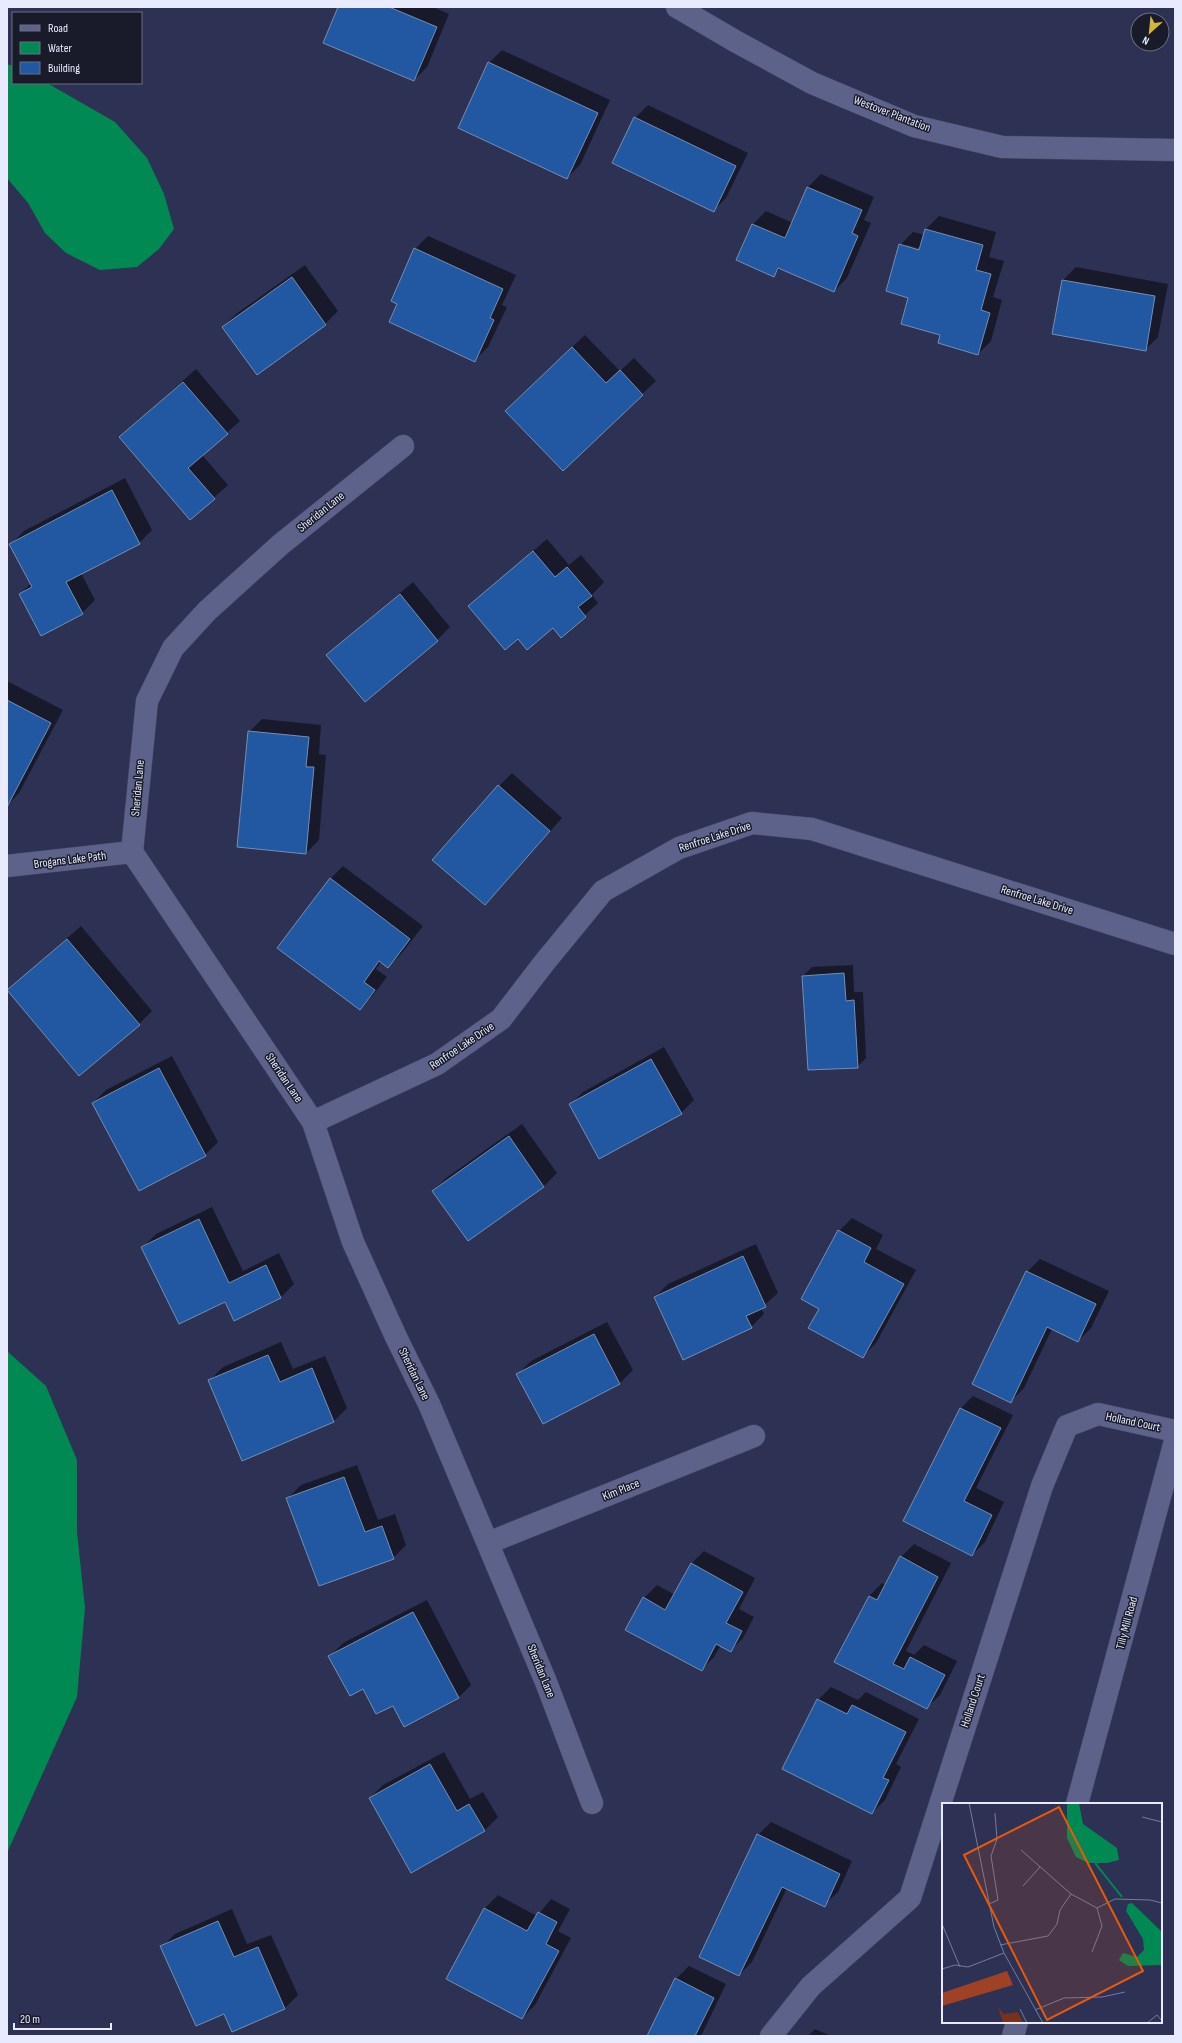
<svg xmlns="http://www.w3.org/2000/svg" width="1182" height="2043" viewBox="0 0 1182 2043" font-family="'Sofia Sans Condensed',sans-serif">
<rect width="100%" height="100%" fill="#2d3154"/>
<g fill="#008953">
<path d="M7,64L13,66V83H47L115,122L147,158L164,194L174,229L159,249L137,267L100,270L66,253L45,233L28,203L7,178Z"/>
<path d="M7,1351L46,1386L77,1460V1532L85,1608L77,1697L7,1853Z"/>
</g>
<g fill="#0007" fill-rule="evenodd">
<path d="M339,7H433L449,14L427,67L414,80Z"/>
<path d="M502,50L610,100L580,165L567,178L489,63Z"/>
<path d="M648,105L748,153L726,198L713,211L635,118Z"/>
<path d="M821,174L874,197L864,220L871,223L847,278L834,291L781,268L773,275L738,259L753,224L766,211L793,223L808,187Z"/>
<path d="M939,216L996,232L989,257L1004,261L993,297L1002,300L991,341L978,354L941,334L910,297L900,245L913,232L925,235L926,229ZM907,245L924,250V252L907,247Z"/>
<path d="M428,236L516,275L502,305L507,307L488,347L475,360L399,303L415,249Z"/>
<path d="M305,265L338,311L325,324L257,374L223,327L236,314Z"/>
<path d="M1076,267L1168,284L1158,337L1145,350L1063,280Z"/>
<path d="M585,335L620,371L634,358L656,381L563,470L519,398Z"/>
<path d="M196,369L240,421L202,455L228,485L190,519L120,437Z"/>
<path d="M125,478L152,530L139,543L81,573L95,600L82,613L20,594L31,583L11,544L24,531Z"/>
<path d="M547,539L569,565L581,555L604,582L592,595L598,603L562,636L553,627L518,638L469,606Z"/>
<path d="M413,582L450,627L437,640L365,700L327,655Z"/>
<path d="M7,681L63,710L19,793L7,806Z"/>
<path d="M262,719L321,725L319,754L326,755L319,840L306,853L249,732Z"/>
<path d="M512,773L562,818L485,904L499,786Z"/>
<path d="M343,866L423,926L401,954L388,967L381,962L376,969L387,977L373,995L360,1008L330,879Z"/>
<path d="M81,926L152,1011L139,1024L8,990Z"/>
<path d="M853,965L854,992H863L866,1058L857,1067L803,976L812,967Z"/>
<path d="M664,1047L694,1100L681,1113L570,1105L583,1092Z"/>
<path d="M172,1056L218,1142L205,1155L140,1190L93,1103L106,1090Z"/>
<path d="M522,1124L557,1173L544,1186L468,1240L433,1191L446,1178Z"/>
<path d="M212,1207L243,1271L279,1253L294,1284L281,1297L234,1319L225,1301L143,1247L156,1234Z"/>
<path d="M852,1218L883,1235L876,1249L916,1270L876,1343L863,1356L820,1308L839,1231Z"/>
<path d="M756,1244L778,1293L761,1308L764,1314L751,1327L655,1297L668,1284Z"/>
<path d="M1040,1259L1109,1291L1091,1328L1078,1341L1052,1329L1024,1388L1011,1401L1027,1272Z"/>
<path d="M607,1322L633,1370L620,1383L543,1423L518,1374L531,1361Z"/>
<path d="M281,1342L293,1369L325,1356L347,1408L334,1421L243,1460L210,1380L223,1367Z"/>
<path d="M973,1396L1013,1415L976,1488L1004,1502L985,1542L972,1555L904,1521L960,1409Z"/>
<path d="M357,1465L378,1520L395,1514L406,1545L393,1558L288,1498L301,1485Z"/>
<path d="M914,1544L951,1563L906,1651L914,1655L924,1645L957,1661L940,1695L926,1708L835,1661L869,1596L882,1583L886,1585L901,1557Z"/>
<path d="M704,1551L755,1578L739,1609L754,1617L743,1638L730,1651L721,1645L714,1657L701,1670L644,1598L657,1585L675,1595L691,1564Z"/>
<path d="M427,1600L471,1685L458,1698L394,1704L363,1687L330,1656L343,1643Z"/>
<path d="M831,1687L858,1700L866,1692L919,1719L896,1764L901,1767L885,1800L872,1813L818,1700Z"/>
<path d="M444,1752L470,1799L483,1792L498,1817L485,1830L370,1798L383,1785Z"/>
<path d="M771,1822L852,1861L838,1892L824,1905L787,1888L752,1962L739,1975L758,1835Z"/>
<path d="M498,1895L537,1916L551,1899L570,1909L558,1931L571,1938L535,2005L522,2018L448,1978L485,1908Z"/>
<path d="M232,1909L247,1944L271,1935L298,1995L285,2008L233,2031L225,2013L162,1947L175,1934Z"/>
<path d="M689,1966L726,1984L701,2036H648L676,1979Z"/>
<path d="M815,2029L831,2036H808Z"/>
</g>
<g fill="#2257a1" stroke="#758eb3">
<path d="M338,7H389L437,27L414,81L323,43Z"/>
<path d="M488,62L598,113L567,179L458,128Z"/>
<path d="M634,117L736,166L714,212L612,163Z"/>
<path d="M807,187L862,210L852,233L858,236L834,292L778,268L774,277L736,260L752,224L785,238Z"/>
<path d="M925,229L983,245L976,270L991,274L981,310L990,313L978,355L938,343L940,335L901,324L908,298L886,291L899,244L919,250Z"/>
<path d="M414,248L503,289L490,318L494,320L475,362L389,322L397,304L391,301Z"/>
<path d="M292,277L326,325L257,375L222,327Z"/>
<path d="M1062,280L1155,296L1146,351L1052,334Z"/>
<path d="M572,347L606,383L620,370L643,395L563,471L505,411Z"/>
<path d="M183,382L228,434L188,468L215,499L190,520L119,437Z"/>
<path d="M112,490L140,544L66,582L83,614L41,636L19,594L32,587L9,544Z"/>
<path d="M533,551L555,577L567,567L592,596L578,607L586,617L561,638L553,628L527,650L518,639L505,650L468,606Z"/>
<path d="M400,594L438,641L365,702L326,655Z"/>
<path d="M7,700L51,723L7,807Z"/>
<path d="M248,731L309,737L306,767H314L306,854L237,847Z"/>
<path d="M498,785L550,831L485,905L432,860Z"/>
<path d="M330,878L410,939L388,968L379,961L364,982L375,990L360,1010L277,948Z"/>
<path d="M67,939L140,1025L79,1076L7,990Z"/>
<path d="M844,973L846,1001L854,1000L858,1068L808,1070L802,976Z"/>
<path d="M651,1059L682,1114L599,1159L569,1104Z"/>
<path d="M159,1068L206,1156L139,1191L92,1103Z"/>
<path d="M509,1136L544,1187L468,1241L432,1191Z"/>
<path d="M199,1219L229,1283L266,1265L281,1298L234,1321L225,1302L179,1324L141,1247Z"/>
<path d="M838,1230L871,1248L864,1262L904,1284L863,1358L808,1328L819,1309L801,1299Z"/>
<path d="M743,1256L766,1307L746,1316L752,1328L683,1360L654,1297Z"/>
<path d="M1026,1271L1096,1304L1078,1342L1047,1327L1011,1403L972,1384Z"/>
<path d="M594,1334L620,1384L543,1424L516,1374Z"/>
<path d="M268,1355L280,1382L312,1368L334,1422L242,1461L208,1380Z"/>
<path d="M960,1408L1001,1428L964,1501L992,1515L972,1556L903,1521Z"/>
<path d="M344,1477L365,1532L382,1526L394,1559L319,1586L286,1498Z"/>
<path d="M900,1556L938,1577L893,1664L904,1669L910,1657L945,1675L927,1709L834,1662L869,1596L877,1600Z"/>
<path d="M691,1563L743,1592L726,1623L742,1631L731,1652L716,1644L702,1671L625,1630L643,1597L665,1610Z"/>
<path d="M413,1612L459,1698L404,1727L393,1706L376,1714L363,1689L350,1696L328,1656Z"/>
<path d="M817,1699L847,1714L852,1705L906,1732L883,1778L889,1780L872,1814L782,1769Z"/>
<path d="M430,1764L457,1811L469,1804L485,1831L411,1873L369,1798Z"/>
<path d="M757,1834L840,1874L825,1907L782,1887L739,1976L699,1957Z"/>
<path d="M484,1908L527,1931L538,1912L557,1922L546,1944L559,1951L522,2019L446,1979Z"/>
<path d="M218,1921L234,1957L258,1947L285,2009L232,2032L224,2014L196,2026L160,1946Z"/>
<path d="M675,1978L714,1998L695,2036H647Z"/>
</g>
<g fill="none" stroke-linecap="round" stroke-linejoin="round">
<defs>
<g id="minor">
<path d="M677,7L735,41L812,83L914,126L1002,147L1175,150"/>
<path d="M403,446L280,545L207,611L173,648L147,701L132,852L313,1122L353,1242L396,1337L429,1404L546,1682L592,1803"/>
<path d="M7,866L132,852"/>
<path d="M313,1122L437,1064L501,1019L544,963L603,891L679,848L752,823L812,829L1175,944"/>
<path d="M488,1543L754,1436"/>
<path d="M1077,1804L1175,1441"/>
<path d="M771,2036L811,1986L910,1898L1042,1486L1067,1426L1098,1414L1175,1431"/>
<path d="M1013,2036L1017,2022"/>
</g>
</defs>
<use href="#minor" stroke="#484b68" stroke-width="23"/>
<use href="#minor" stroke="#5c6289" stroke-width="22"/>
</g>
<g text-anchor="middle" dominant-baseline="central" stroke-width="3" stroke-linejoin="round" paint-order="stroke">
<g font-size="12" fill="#e7ebfd" stroke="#191b2b">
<text transform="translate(892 114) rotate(21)">Westover Plantation</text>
<text transform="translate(321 512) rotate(-39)">Sheridan Lane</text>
<text transform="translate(138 788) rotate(-85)">Sheridan Lane</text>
<text transform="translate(715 837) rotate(-18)">Renfroe Lake Drive</text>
<text transform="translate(70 860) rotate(-7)">Brogans Lake Path</text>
<text transform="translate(1037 900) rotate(17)">Renfroe Lake Drive</text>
<text transform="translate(462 1046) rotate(-34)">Renfroe Lake Drive</text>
<text transform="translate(284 1078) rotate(56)">Sheridan Lane</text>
<text transform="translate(414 1374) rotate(64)">Sheridan Lane</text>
<text transform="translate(1133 1422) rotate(12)">Holland Court</text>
<text transform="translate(621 1490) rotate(-22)">Kim Place</text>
<text transform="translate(1127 1623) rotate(-75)">Tilly Mill Road</text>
<text transform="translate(541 1671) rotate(68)">Sheridan Lane</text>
<text transform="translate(973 1701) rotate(-72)">Holland Court</text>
</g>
</g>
<g transform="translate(942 1803)">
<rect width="220" height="220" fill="#2d3154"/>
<path d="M56,204L62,211L76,209L81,220H61Z" fill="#77311d"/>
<path d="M65,168L71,182L0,203V190Z" fill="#9f4125"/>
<path d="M125,0H137L141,21L175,45L177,57L165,60H146L134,54L125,35ZM190,100L220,129V162L186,163L177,157L181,150L195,154L202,147L201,136L184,108L186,101Z" fill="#008953"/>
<path fill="none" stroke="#008953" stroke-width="2" d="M153,60L180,94"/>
<path fill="none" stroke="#777b98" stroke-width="1" d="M27,0L52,124L62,150L101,220M200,14L220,19M79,47L129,91L155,105L160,123L150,149M81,83L98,64M47,101L56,97L49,53L55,36L53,10M155,105L173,96L208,97L220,100M0,121L18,164M58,142L106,133L115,121L118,107L129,91M0,166L13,162L26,164L62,150M78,206L85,220M93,207L122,195L160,194L183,189M205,220L215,212L220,218"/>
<path fill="#e8590c" fill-opacity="0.15" stroke="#e8590c" stroke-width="2" d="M117,4L201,168L105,217L22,52Z"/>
<rect width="220" height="220" fill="none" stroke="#e7ebfd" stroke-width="2"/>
</g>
<rect width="1182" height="2043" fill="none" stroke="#e7ebfd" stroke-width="16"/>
<rect x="12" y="12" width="130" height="72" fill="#191b2b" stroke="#6b6e7f"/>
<rect x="20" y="25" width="20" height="6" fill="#5c6289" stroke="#6b6e7f"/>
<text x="48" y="32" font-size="12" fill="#e7ebfd">Road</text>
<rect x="20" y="42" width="20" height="12" fill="#008953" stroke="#6b6e7f"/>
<text x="48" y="52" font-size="12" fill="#e7ebfd">Water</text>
<rect x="20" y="62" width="20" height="12" fill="#2257a1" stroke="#6b6e7f"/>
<text x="48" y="72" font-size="12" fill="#e7ebfd">Building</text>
<g transform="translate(1150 32) rotate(207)"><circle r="19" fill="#191b2b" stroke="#6b6e7f"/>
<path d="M0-3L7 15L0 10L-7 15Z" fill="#d1b736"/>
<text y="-6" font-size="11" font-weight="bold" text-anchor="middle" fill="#e7ebfd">N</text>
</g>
<path d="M14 2023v6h97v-6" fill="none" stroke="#e7ebfd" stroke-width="2"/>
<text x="20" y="2023" font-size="12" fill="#e7ebfd" stroke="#191b2b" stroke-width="3" paint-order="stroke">20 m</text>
</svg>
